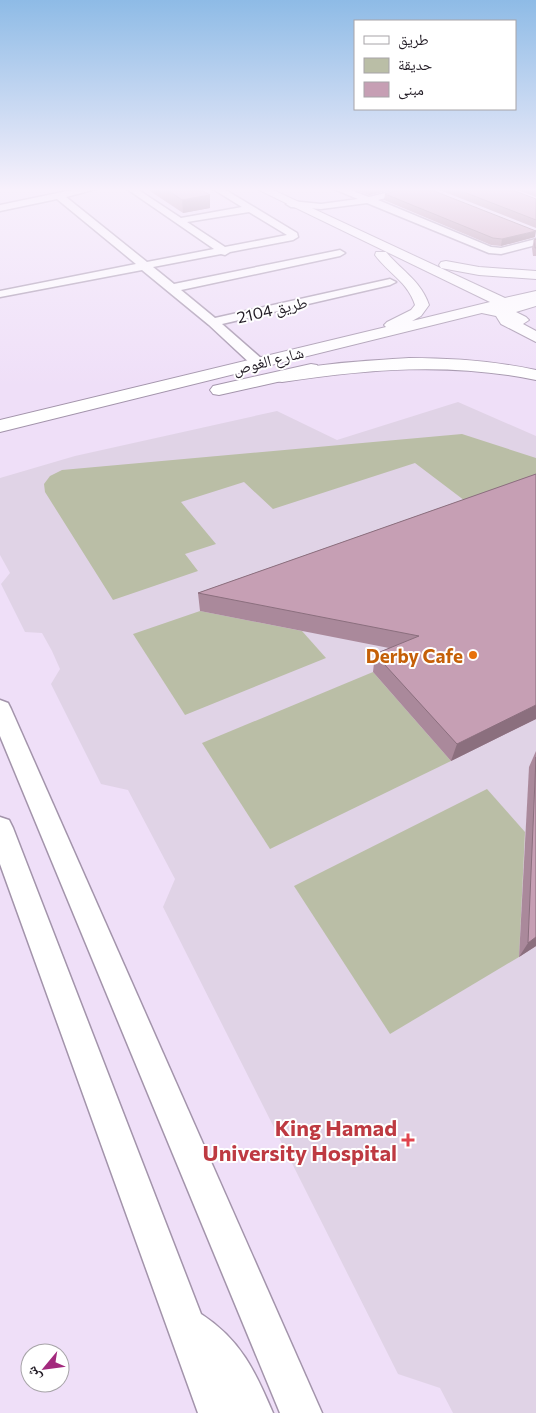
<svg xmlns="http://www.w3.org/2000/svg" width="536" height="1413" viewBox="0 0 536 1413" font-family="Commissioner,'Noto Naskh Arabic',sans-serif">
<rect width="100%" height="100%" fill="#efdff8"/>
<path fill="#e0d3e6" d="M458,402L536,436V1413H453L440,1388L398,1374L163,907L175,879L128,790L101,784L51,684L60,669L52,651L42,633L25,632L1,584L10,573L0,555V478L75,456L277,411L337,440Z"/>
<g fill="#babea6">
<path d="M462,434L536,458V489L477,510L415,463L273,509L244,482L181,502L216,544L185,554L198,571L113,600L45,492L44,484L50,476L62,470Z"/>
<path d="M200,611L302,631L326,658L185,715L133,634Z"/>
<path d="M373,672L451,761L270,849L202,743Z"/>
<path d="M487,789L525,832L519,957L390,1034L294,886Z"/>
</g>
<g fill="none" stroke-linecap="round" stroke-linejoin="round">
<defs>
<g id="minor">
<path d="M77,189H96L66,197L147,262L214,249L127,189H137L181,218L242,207L213,189H224L297,233L298,237L293,240L230,252L225,255L221,254L153,267L174,284L340,250L345,253L340,256L181,290L215,318L390,279L396,282L390,285L222,324L262,359L264,362L262,365H252L209,325L142,270L0,297V291L136,264L57,199L0,211V205ZM249,212L287,235L225,247L187,222Z"/>
<path d="M334,189H347L369,197L402,189H419L378,200L491,247L501,248L536,239V245L501,254L489,253L367,203L321,209L291,207L286,204L291,201L321,204L358,199Z"/>
<path d="M0,700L8,703L11,709L322,1413H280L0,736Z"/>
<path d="M0,817L9,820L13,828L201,1314C241,1340 255,1371 273,1413H198L0,864Z"/>
</g>
<g id="major">
<path d="M257,189H271L505,298L536,291V299L517,304L519,307L517,310L512,311L502,308L0,432V420L386,327L384,325L387,322L411,310L415,305C408,282 388,273 375,255L376,252H386C402,271 421,281 429,305L421,316L412,321L490,302Z"/>
<path d="M446,261L479,267L536,271V279L479,275L441,268L439,265L441,262Z"/>
<path d="M311,364L317,365L319,369L317,373L219,395L213,394L210,390L213,386Z"/>
</g>
<g id="highway">
<path d="M536,298V306L516,312L526,317L529,320L523,324L536,331V342L501,324L496,316L477,312L475,309L477,306L482,305L502,308L513,303Z"/>
<path d="M409,358C452,358 494,361 536,370V380C449,362 369,369 282,382L276,381L274,377L276,373C319,363 365,361 409,358Z"/>
</g>
</defs>
<use href="#minor" stroke="#a394ab" stroke-width="3"/>
<use href="#major" stroke="#a394ab" stroke-width="2"/>
<use href="#highway" stroke="#a394ab" stroke-width="2"/>
<use href="#minor" fill="#fff" fill-rule="evenodd"/>
<use href="#major" fill="#fff" fill-rule="evenodd"/>
<use href="#highway" fill="#fff" fill-rule="evenodd"/>
</g>
<g fill="#aa899b">
<path d="M147,189H200L210,195V208L183,213Z"/>
<path d="M352,189H393L369,195Z"/>
<path d="M437,189H510L536,199V228Z"/>
<path d="M515,189H536V197Z"/>
<path d="M385,194L535,237L501,246L491,245L384,200Z"/>
<path d="M536,239V256H533L532,248L534,240Z"/>
<path d="M536,474V719L451,761L373,672L375,654L389,648L200,611L198,593Z"/>
<path d="M536,751V946L519,957L529,767Z"/>
</g>
<g fill="#8b6f7e">
<path d="M370,189H393L369,195Z"/>
<path d="M210,195V208L183,213L182,200Z"/>
<path d="M536,231L535,237L501,246L502,239Z"/>
<path d="M536,705V719L451,761L457,744Z"/>
<path d="M536,937V946L519,957L528,943Z"/>
</g>
<g fill="#c69fb4" stroke="#8b6f7e">
<path d="M166,189H200L210,195L182,200Z"/>
<path d="M403,189H429L536,231L502,239L493,238L385,194Z"/>
<path d="M456,189H510L536,199V220Z"/>
<path d="M536,239V248H535L534,240Z"/>
<path d="M536,474V705L457,744L375,654L419,636L198,593Z"/>
<path d="M536,757V937L528,943Z"/>
</g>
<linearGradient id="sky" x2="0" y2="1"><stop stop-color="#8ebbe6"/><stop offset="0.49" stop-color="#f8f1fc"/><stop offset="1" stop-color="#f8f1fc" stop-opacity="0"/></linearGradient>
<rect width="536" height="387" fill="url(#sky)"/>
<circle fill="#e8710a" stroke="#fff" stroke-width="2" cx="473" cy="655" r="5"/>
<path fill="#e0444e" stroke="#fff" stroke-width="2" d="M405.5 1132.5h5v5h5v5h-5v5h-5v-5h-5v-5h5z"/>
<g text-anchor="middle" dominant-baseline="central" stroke-width="4" stroke-linejoin="round" paint-order="stroke">
<g font-size="16" fill="#221c25" stroke="#fff">
<text transform="translate(272 309) rotate(-13)">طريق 2104</text>
<text transform="translate(268 360) rotate(-14)">شارع الغوص</text>
</g>
<g font-size="19" font-weight="bold" fill="#c56008" stroke="#fff" text-anchor="end">
<text x="463" y="655">Derby Cafe</text>
</g>
<g font-size="22" font-weight="bold" fill="#be3a42" stroke="#fff" text-anchor="end">
<text x="397" y="1127">King Hamad<tspan x="397" dy="25">University Hospital</tspan></text>
</g>
</g>
<rect x="354" y="20" width="162" height="90" fill="#ffffff" stroke="#a7a4a8"/>
<rect x="364" y="36" width="25" height="8" fill="#ffffff" stroke="#a7a4a8"/>
<text x="398" y="45" font-size="15" fill="#221c25">طريق</text>
<rect x="364" y="58" width="25" height="15" fill="#babea6" stroke="#a7a4a8"/>
<text x="398" y="70" font-size="15" fill="#221c25">حديقة</text>
<rect x="364" y="82" width="25" height="15" fill="#c69fb4" stroke="#a7a4a8"/>
<text x="398" y="95" font-size="15" fill="#221c25">مبنى</text>
<g transform="translate(45 1368) rotate(241)"><circle r="24" fill="#ffffff" stroke="#a7a4a8"/>
<path d="M0-4L9 19L0 12L-9 19Z" fill="#a3297d"/>
<text y="-8" font-size="14" font-weight="bold" text-anchor="middle" fill="#221c25">ش</text>
</g>
</svg>
